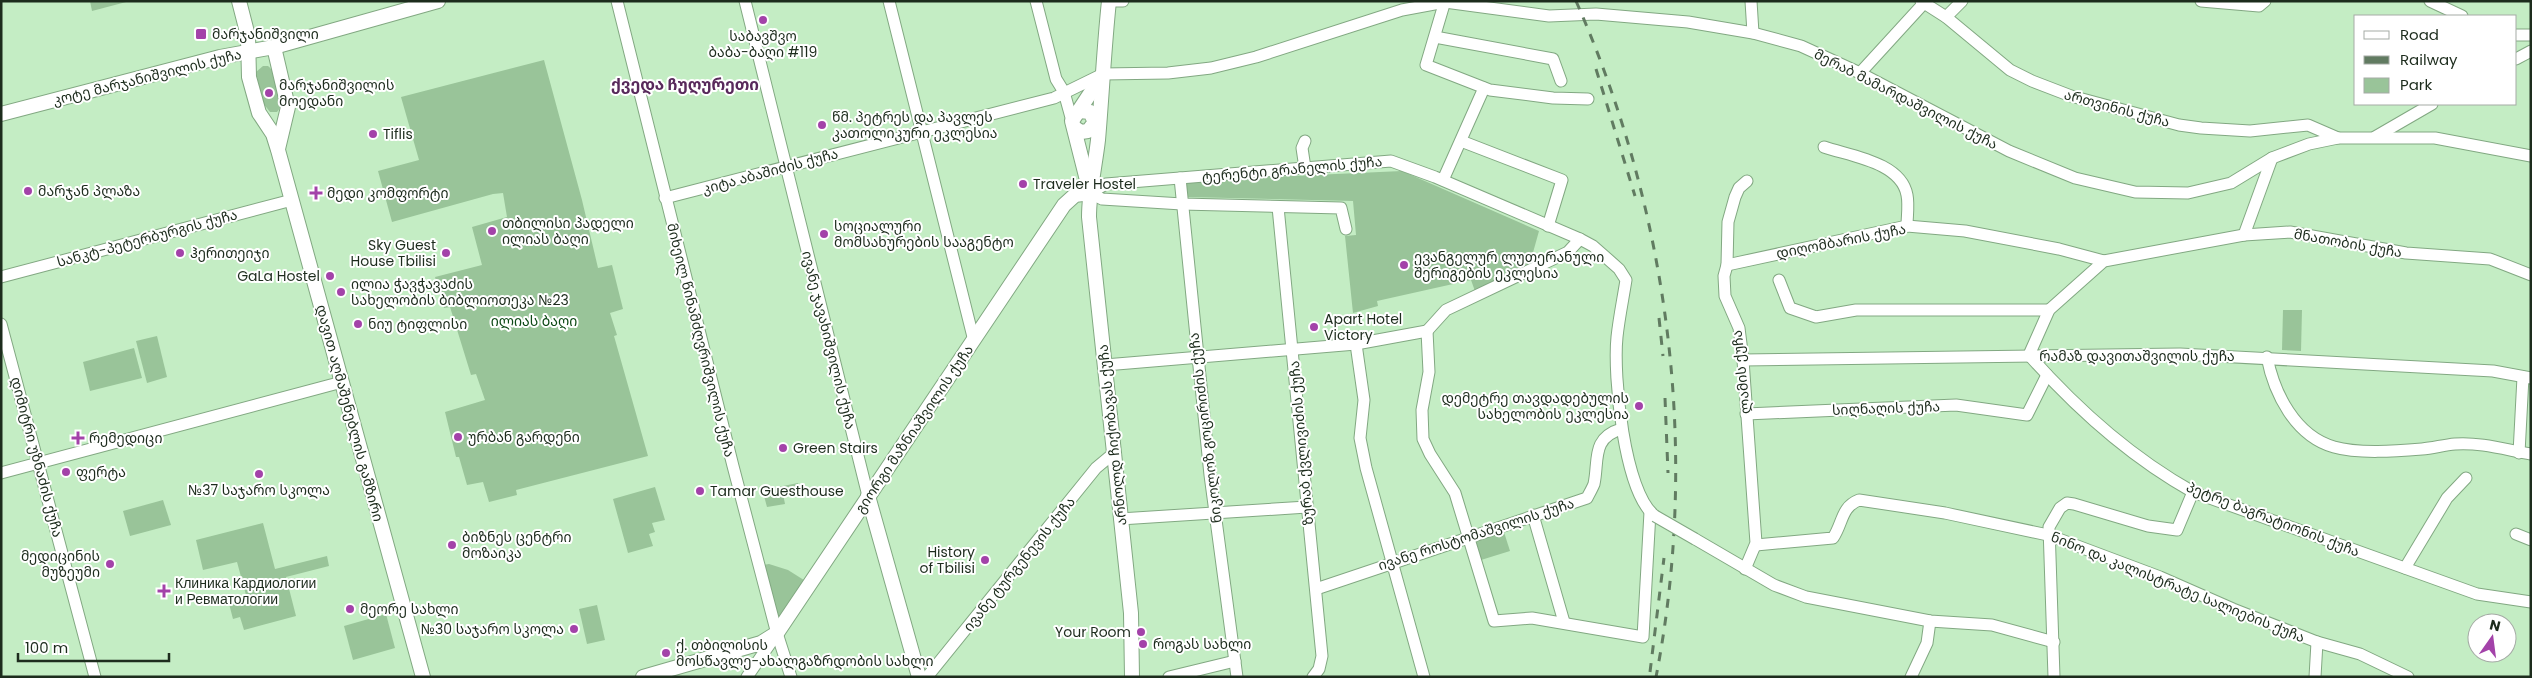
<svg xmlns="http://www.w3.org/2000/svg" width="2532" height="678" viewBox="0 0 2532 678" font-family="Poppins,'Noto Sans Georgian',sans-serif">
<rect width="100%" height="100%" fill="#c4edc4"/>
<g fill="#99c499">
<path d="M90,1H130L92,11Z"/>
<path d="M544,60L582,200L598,268L612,265L623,309L610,313L617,335L614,336L648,456L516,490L517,495L489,502L483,482L467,485L459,457H456L445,412L485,400L476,374L471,375L450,307L444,308L435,277L482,265L472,227L507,217L503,193L493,194L392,222L378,171L419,160L401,97Z"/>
<path d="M263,66H268C277,73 287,102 277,112H270L263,103L256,72Z"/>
<path d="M1402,171L1539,231L1529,267L1476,294L1471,280L1377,301L1378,306L1353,313L1345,236L1356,235L1353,201L1187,197L1186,181Z"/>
<path d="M2283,310H2302L2301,351L2282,350Z"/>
<path d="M157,336L167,377L147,383L136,341Z"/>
<path d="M134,348L142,378L90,391L83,362Z"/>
<path d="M798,483L800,490L783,494L785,504L767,507L764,496L774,494L773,488Z"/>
<path d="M655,487L665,520L652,523L655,532L649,534L653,546L628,553L613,499Z"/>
<path d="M163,500L171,525L130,536L123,511Z"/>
<path d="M263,523L275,569L327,556L329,566L286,577L296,616L244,630L240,617L233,619L228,600L246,595L237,562L203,570L196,540Z"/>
<path d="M1503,529L1510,551L1481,560L1474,538Z"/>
<path d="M769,564L788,570L807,582L782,618H778L763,565Z"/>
<path d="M597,605L605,640L587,644L579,609Z"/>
<path d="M386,614L395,648L353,660L344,626Z"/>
</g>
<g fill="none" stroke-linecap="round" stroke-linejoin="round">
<defs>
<g id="minor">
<path d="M617,1L733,466L776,630L791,677"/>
<path d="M745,1L868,496"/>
<path d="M889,1L974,341"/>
<path d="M1036,1L1056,79L1064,92L1072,121"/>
<path d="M1109,1H1123"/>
<path d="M1445,1L1426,65L1490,90L1553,98L1588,99"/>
<path d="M1751,1L1753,33"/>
<path d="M1921,1L1946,17L2010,70L2032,81L2071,96L2179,125L2201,128L2250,131L2308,125L2338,138"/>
<path d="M2201,1L2259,6L2265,1"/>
<path d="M2430,1L2462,16"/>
<path d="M1946,17L1962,1"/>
<path d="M2516,35H2531"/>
<path d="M1435,37L1553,59L1561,81"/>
<path d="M2516,59L2531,51"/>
<path d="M1860,73L1924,3"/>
<path d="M2375,137L2432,104"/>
<path d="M1461,141L1562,180L1548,226"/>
<path d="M1824,147C1850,156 1901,162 1907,195C1909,205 1907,217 1907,226"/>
<path d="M1305,168L1302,148L1305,141"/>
<path d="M1180,178L1210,475L1237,677"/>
<path d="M1443,180L1484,88"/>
<path d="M665,198L1054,98L1103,74L1168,73L1211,68L1256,57L1402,10L1445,2L1549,16L1596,14L1688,22L1753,33L1801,46L1860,73L2009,151L2075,178L2135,192L2188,193L2231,183L2272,158L2309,144L2338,138H2435L2531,156"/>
<path d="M1278,207L1322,656L1319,669L1313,677"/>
<path d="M1346,229L1341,208L1182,204L1102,199L1090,193L1106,184L1391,161L1435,177L1580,239L1593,246L1619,269L1626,280C1623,299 1619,318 1617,337C1613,375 1624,493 1655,516"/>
<path d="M2244,235L2272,158"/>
<path d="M1727,265L1907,226L1965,231L2059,249L2104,261"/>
<path d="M1,277L292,200"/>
<path d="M1779,280L1790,308L1816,317L1856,310H2049"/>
<path d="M1,324L95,677"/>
<path d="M1427,331L1429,372L1422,410L1423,439L1430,454L1455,493L1494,621L1532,618L1643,637L1650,512"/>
<path d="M1427,331L1446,310L1568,252L1580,239"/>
<path d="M1356,344L1364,400L1360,438L1366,468L1424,677"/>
<path d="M2029,355C2075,407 2132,458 2193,492L2477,594L2531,602"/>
<path d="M2029,355L2049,310L2104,261L2244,235L2290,232L2406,253L2490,259L2531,275"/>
<path d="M2267,357C2274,393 2295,436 2334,447C2358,454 2397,451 2422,449C2433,448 2444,445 2455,444C2480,442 2507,450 2531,454"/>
<path d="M1743,360L2180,354L2493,371L2531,378"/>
<path d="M1105,365L1356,344L1427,331"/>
<path d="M1746,414L1956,405L2027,415L2047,375"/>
<path d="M2519,453L2523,377"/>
<path d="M1,473L342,382"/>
<path d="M1533,515L1564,622"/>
<path d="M1120,519L1307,507"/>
<path d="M2516,534L2531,540"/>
<path d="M1695,539L1774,585L1806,597L1930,621L1992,625L2054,642"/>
<path d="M1756,545L1833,538C1843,523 1841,507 1859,500L1945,513L2048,535L2160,577L2233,609L2317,642L2360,654L2408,677"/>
<path d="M2405,568L2447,498L2466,478"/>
<path d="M1745,569L1756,543L1743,360L1739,328L1725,296L1724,276L1727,265L1728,222L1735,197L1739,188L1747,181"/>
<path d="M1316,589L1587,498C1589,494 1592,489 1594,484C1599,461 1591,438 1621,429"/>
<path d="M747,677L776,635"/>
<path d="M927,677L1096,468L1114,453"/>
<path d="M1169,677L1235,661"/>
<path d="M1911,677L1927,643L1930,621"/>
<path d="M2054,677L2049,527L2060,508L2067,503L2074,504L2148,526L2177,530L2193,492"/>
<path d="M2315,677L2317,642"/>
</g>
<g id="major">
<path d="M239,1L248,36L249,77L259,113L273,134L278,150L423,677"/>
<path d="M1109,1C1104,48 1102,94 1098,140C1095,166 1089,191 1089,217L1131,613L1132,677"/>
<path d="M274,47L288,107L278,149"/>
<path d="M1,114L220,57L274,47L438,1"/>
<path d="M1075,128L1081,132L1088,131L1095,122L1090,112L1079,111"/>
<path d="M1090,192L1072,121L1103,74"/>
<path d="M868,496L919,677"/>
<path d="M643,677L761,643L777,633L1064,205L1075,195L1090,193"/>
</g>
</defs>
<use href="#minor" stroke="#82a882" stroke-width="13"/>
<use href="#major" stroke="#82a882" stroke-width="16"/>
<use href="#minor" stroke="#fff" stroke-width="11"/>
<use href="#major" stroke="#fff" stroke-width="14"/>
<g stroke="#617b61" stroke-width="3" stroke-dasharray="9 9" stroke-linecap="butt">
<path d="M1576,1C1669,212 1700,450 1656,677"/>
<path d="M1596,69L1635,196"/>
<path d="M1659,318L1663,356"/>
<path d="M1665,398L1668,473"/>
<path d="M1650,672L1664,558"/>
</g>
<defs>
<path id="minor-bridge" d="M1655,516L1695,539"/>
</defs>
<use href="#minor-bridge" stroke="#82a882" stroke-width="13" stroke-linecap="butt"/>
<use href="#minor-bridge" stroke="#fff" stroke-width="11"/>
</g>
<g fill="#a342a9" stroke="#fff" stroke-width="2">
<circle cx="763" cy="20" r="5"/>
<rect x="195" y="28" width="12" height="12" rx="2.5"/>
<circle cx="269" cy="93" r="5"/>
<circle cx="822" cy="125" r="5"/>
<circle cx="373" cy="134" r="5"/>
<circle cx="1023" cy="184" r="5"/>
<circle cx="28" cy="191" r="5"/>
<path d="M313.5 185.5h5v5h5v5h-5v5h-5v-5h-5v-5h5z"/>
<circle cx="492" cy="231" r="5"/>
<circle cx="824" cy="234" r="5"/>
<circle cx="180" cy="253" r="5"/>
<circle cx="446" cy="253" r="5"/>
<circle cx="1404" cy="265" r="5"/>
<circle cx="330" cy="276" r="5"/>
<circle cx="341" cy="292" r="5"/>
<circle cx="358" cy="324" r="5"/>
<circle cx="1314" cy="327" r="5"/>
<circle cx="1639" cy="406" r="5"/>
<circle cx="458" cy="437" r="5"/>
<path d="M75.5 430.5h5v5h5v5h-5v5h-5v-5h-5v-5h5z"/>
<circle cx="783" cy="448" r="5"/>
<circle cx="66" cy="472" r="5"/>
<circle cx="259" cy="474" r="5"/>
<circle cx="700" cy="491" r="5"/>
<circle cx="452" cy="545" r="5"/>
<circle cx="985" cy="560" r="5"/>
<circle cx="110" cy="564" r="5"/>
<path d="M161.5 583.5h5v5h5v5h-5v5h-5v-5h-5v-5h5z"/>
<circle cx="350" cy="609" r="5"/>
<circle cx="574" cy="629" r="5"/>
<circle cx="1141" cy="632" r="5"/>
<circle cx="1143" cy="644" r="5"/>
<circle cx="666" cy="653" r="5"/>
</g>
<g text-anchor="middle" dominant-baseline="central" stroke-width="4" stroke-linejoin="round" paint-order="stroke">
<g font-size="14" fill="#1d2c1d" stroke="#fff" text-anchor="start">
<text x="212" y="34">მარჯანიშვილი</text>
<text x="763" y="36" text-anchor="middle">საბავშვო<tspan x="763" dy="16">ბაბა-ბაღი #119</tspan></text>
<text x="279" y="85">მარჯანიშვილის<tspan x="279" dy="16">მოედანი</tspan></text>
<text x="832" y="117">წმ. პეტრეს და პავლეს<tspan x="832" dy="16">კათოლიკური ეკლესია</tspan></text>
<text x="383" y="134">Tiflis</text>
<text x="1033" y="184">Traveler Hostel</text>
<text x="38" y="191">მარჯან პლაზა</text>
<text x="327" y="193">მედი კომფორტი</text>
<text x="502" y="223">თბილისი პადელი<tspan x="502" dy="16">ილიას ბაღი</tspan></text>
<text x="834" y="226">სოციალური<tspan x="834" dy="16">მომსახურების სააგენტო</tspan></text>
<text x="436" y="245" text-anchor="end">Sky Guest<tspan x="436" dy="16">House Tbilisi</tspan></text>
<text x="190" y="253">ჰერითეიჯი</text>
<text x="1414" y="257">ევანგელურ ლუთერანული<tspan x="1414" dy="16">შერიგების ეკლესია</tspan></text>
<text x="320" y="276" text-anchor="end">GaLa Hostel</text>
<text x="351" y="284">ილია ჭავჭავაძის<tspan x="351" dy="16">სახელობის ბიბლიოთეკა №23</tspan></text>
<text x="1324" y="319">Apart Hotel<tspan x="1324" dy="16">Victory</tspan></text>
<text x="368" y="324">ნიუ ტიფლისი</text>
<text x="1629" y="398" text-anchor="end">დემეტრე თავდადებულის<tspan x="1629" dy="16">სახელობის ეკლესია</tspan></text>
<text x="468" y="437">ურბან გარდენი</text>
<text x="89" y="438">რემედიცი</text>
<text x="793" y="448">Green Stairs</text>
<text x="76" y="472">ფერტა</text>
<text x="259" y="490" text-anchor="middle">№37 საჯარო სკოლა</text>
<text x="710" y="491">Tamar Guesthouse</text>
<text x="462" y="537">ბიზნეს ცენტრი<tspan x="462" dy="16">მოზაიკა</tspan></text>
<text x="975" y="552" text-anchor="end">History<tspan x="975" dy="16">of Tbilisi</tspan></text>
<text x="100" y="556" text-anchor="end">მედიცინის<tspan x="100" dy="16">მუზეუმი</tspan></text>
<text x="175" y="583">Клиника Кардиологии<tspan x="175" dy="16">и Ревматологии</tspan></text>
<text x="360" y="609">მეორე სახლი</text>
<text x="564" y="629" text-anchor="end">№30 საჯარო სკოლა</text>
<text x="1131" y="632" text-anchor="end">Your Room</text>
<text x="1153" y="644">როგას სახლი</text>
<text x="676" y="645">ქ. თბილისის<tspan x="676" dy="16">მოსწავლე-ახალგაზრდობის სახლი</tspan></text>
</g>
<g font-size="14" fill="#1d2c1d" stroke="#fff">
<text transform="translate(147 77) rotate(-14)">კოტე მარჯანიშვილის ქუჩა</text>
<text transform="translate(1906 99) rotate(27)">მერაბ მამარდაშვილის ქუჩა</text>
<text transform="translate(2117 108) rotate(15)">ართვინის ქუჩა</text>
<text transform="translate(1292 169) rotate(-5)">ტერენტი გრანელის ქუჩა</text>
<text transform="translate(770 171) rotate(-15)">კიტა აბაშიძის ქუჩა</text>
<text transform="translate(147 238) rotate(-15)">სანკტ-პეტერბურგის ქუჩა</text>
<text transform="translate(1841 241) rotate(-11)">დიღომბარის ქუჩა</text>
<text transform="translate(2348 243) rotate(10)">მნათობის ქუჩა</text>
<text transform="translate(701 340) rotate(76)">მიხეილ წინამძღვრიშვილის ქუჩა</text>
<text transform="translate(829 340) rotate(76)">ივანე ჯავახიშვილის ქუჩა</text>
<text x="2137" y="356">რამაზ დავითაშვილის ქუჩა</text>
<text transform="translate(1741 372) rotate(-96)">ლამის ქუჩა</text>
<text transform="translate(1886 408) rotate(-2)">სიღნაღის ქუჩა</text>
<text transform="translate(350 413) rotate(75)">დავით აღმაშენებლის გამზირი</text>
<text transform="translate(1205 428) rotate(-97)">ნიკოლოზ გოცირიძის ქუჩა</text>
<text transform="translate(914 429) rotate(-56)">გიორგი მაზნიაშვილის ქუჩა</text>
<text transform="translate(1112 435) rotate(-96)">არნოლდ ჩიქობავას ქუჩა</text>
<text transform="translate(1301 443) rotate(-95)">ზურაბ ქვლივიძის ქუჩა</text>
<text transform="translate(37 457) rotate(75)">დიმიტრი უზნაძის ქუჩა</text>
<text transform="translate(2273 519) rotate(21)">პეტრე ბაგრატიონის ქუჩა</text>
<text transform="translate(1476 534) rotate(-18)">ივანე როსტომაშვილის ქუჩა</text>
<text transform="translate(1019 564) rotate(-51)">ივანე ტურგენევის ქუჩა</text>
<text transform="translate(2178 587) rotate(22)">ნინო და კალისტრატე სალიების ქუჩა</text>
</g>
<g font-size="14" fill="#0d4916" stroke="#fff">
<text x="534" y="321">ილიას ბაღი</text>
</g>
<g font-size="16" font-weight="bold" fill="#58295b" stroke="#fff">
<text x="685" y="84">ქვედა ჩუღურეთი</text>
</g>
</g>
<rect width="2532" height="678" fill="none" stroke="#1d2c1d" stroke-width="5"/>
<rect x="2354" y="15" width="162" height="90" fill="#ffffff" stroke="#a5aba5"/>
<rect x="2364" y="31" width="25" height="8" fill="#ffffff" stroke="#a5aba5"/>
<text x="2400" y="40" font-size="15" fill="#1d2c1d">Road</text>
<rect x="2364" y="56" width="25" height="8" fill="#617b61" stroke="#a5aba5"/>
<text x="2400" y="65" font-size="15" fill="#1d2c1d">Railway</text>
<rect x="2364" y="78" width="25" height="15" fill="#99c499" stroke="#a5aba5"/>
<text x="2400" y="90" font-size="15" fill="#1d2c1d">Park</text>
<g transform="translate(2492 638) rotate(14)"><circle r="24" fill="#ffffff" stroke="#a5aba5"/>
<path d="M0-4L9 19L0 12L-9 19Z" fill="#a342a9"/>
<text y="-8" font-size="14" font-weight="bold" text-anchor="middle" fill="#1d2c1d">N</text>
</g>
<path d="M18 653v8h151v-8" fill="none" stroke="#1d2c1d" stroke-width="2.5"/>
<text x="25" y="653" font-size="15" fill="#1d2c1d" stroke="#ffffff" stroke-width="4" paint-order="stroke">100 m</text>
</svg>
